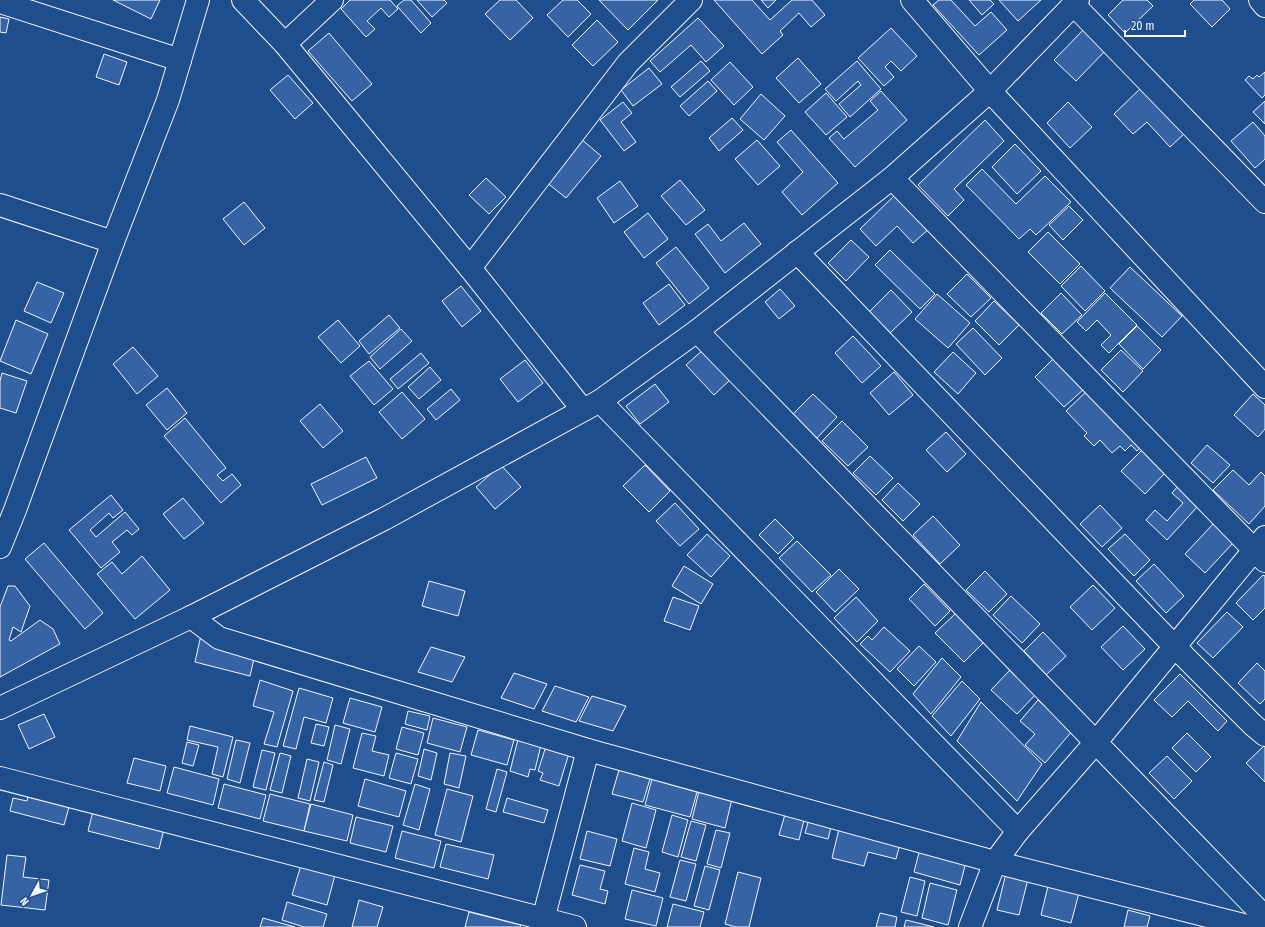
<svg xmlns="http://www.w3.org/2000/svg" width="1265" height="927" viewBox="0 0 1265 927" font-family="'Fira Sans Condensed',sans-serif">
<rect width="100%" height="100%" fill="#1f4e8c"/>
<g fill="#3563a3" stroke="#f2f6ff">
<path d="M113,0H160L151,19Z"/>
<path d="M350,0H390L398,9L389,17L381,8L367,21L375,29L366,37L341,9Z"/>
<path d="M404,0H411L431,23L421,33L397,6Z"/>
<path d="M417,0H444L447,3L432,17Z"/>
<path d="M500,0H516L533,18L510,40L485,14Z"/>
<path d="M563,0H577L591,14L568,37L547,15Z"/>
<path d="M599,0H658L628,30Z"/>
<path d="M714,0H752L770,20L792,0H812L825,15L811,27L799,13L780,31L783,35L762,54Z"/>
<path d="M761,0H776L768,8Z"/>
<path d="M939,0H951L975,26L991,12L1007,30L979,55L933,5Z"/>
<path d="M969,0H990L994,4L982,15Z"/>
<path d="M999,0H1041L1018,21Z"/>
<path d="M1123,0H1147L1153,6L1125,33L1108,15Z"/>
<path d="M1194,0H1222L1230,9L1212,27L1190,4Z"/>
<path d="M0,17L9,19L6,33L0,32Z"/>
<path d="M698,18L724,46L706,62L691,45L660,72L650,61Z"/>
<path d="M597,20L618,42L593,66L572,45Z"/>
<path d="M1086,27L1108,48L1076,81L1054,60Z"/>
<path d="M891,28L917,56L901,71L891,61L885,67L894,77L884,86L858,58Z"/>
<path d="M329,33L372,84L352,101L308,51Z"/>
<path d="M104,54L127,62L119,85L96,77Z"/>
<path d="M798,58L821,84L799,103L776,78Z"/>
<path d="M701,61L710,71L680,97L671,87Z"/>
<path d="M857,61L881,89L850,117L839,104L861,85L858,81L836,101L825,89Z"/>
<path d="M730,62L753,87L734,105L711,80Z"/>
<path d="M649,68L662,84L633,106L621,90Z"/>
<path d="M1265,72V95L1262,98L1245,80L1249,76L1253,79L1257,75L1259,77Z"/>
<path d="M288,75L313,103L295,119L270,90Z"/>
<path d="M708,81L717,91L689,116L680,106Z"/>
<path d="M1142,87L1185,133L1170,147L1147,122L1133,134L1114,114Z"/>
<path d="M881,91L907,120L855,167L829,138L837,131L844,139L878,110L870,101Z"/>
<path d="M826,93L847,117L826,135L805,112Z"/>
<path d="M761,94L785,116L764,140L740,119Z"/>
<path d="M1265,101V124L1253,112Z"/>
<path d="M623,102L632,113L621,122L636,142L624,151L600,120Z"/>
<path d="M1068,102L1092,127L1070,148L1047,123Z"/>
<path d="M732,118L743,130L719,151L709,138Z"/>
<path d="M985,120L1004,141L954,189L964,200L948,216L918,185Z"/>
<path d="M1253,122L1265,136V159L1255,168L1231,141Z"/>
<path d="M791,130L838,183L802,215L782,192L803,172L777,142Z"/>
<path d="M580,138L601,156L566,198L545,181Z"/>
<path d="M757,140L780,166L758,185L735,159Z"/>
<path d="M1015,144L1041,171L1017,194L992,167Z"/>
<path d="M982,169L1016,204L1045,176L1071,202L1036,235L1030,229L1019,239L966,185Z"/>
<path d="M486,178L506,197L489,214L469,195Z"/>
<path d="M680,180L705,210L686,225L661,196Z"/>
<path d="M620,181L638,206L614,223L597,198Z"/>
<path d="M896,194L930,228L913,243L897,226L876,246L860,229Z"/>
<path d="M244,202L265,228L244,245L223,219Z"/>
<path d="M1069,206L1083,220L1063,240L1049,225Z"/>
<path d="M648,213L668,239L644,258L624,232Z"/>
<path d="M744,223L761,244L725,273L695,234L708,224L721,241Z"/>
<path d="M1048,232L1080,264L1060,284L1028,252Z"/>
<path d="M851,240L869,257L846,281L828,263Z"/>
<path d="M676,247L709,288L689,304L656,263Z"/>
<path d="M890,250L935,294L920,309L875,265Z"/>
<path d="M1081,266L1105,291L1085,311L1061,286Z"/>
<path d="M1130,267L1182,316L1162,337L1110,288Z"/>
<path d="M967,274L991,298L971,317L947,294Z"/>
<path d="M37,282L64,293L51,323L24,311Z"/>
<path d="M669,284L685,305L659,325L643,303Z"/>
<path d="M461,286L481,311L462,327L442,301Z"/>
<path d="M780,289L795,306L779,319L765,302Z"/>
<path d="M891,290L912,312L890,333L869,312Z"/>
<path d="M1061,293L1082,315L1062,334L1041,313Z"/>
<path d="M1105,293L1137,325L1109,353L1101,345L1111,335L1097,320L1086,331L1077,322Z"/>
<path d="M937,294L970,323L948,348L915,319Z"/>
<path d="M994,301L1019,325L999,345L975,321Z"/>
<path d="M389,315L400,328L369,354L359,341Z"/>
<path d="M16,320L48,334L31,374L0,361Z"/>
<path d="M338,320L360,346L341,363L318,337Z"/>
<path d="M1137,326L1161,350L1143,369L1119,344Z"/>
<path d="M973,328L1002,358L985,375L956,344Z"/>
<path d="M401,329L412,341L380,369L370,357Z"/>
<path d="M853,336L881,366L862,383L835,353Z"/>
<path d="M133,347L158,376L137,394L113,364Z"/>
<path d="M704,349L732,378L714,395L686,365Z"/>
<path d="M1121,350L1143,371L1123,392L1101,370Z"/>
<path d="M953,352L976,373L958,394L934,372Z"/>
<path d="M421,353L429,363L398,389L390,379Z"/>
<path d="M1055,357L1084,389L1064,407L1035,377Z"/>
<path d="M525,360L543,383L518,402L500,379Z"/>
<path d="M369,361L393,389L374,405L350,376Z"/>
<path d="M430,367L441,380L419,399L408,387Z"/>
<path d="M894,372L913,395L889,415L870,393Z"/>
<path d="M2,373L27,381L16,413L0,408V381Z"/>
<path d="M655,384L669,402L640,424L626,406Z"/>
<path d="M167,388L187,413L167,430L146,405Z"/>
<path d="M1090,388L1144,444L1137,451L1131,445L1125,451L1120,446L1112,453L1100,440L1094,446L1084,436L1087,433L1066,411Z"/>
<path d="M451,389L460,400L436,420L427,409Z"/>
<path d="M402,392L425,419L402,439L379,412Z"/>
<path d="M813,394L837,417L817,438L793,414Z"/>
<path d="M1253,394L1265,405V429L1258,437L1234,415Z"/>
<path d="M320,404L343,431L323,448L300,421Z"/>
<path d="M185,418L226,468L217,475L223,481L232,474L241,485L221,503L164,436Z"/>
<path d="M842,421L868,447L848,466L822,441Z"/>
<path d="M946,432L966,454L947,472L926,450Z"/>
<path d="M1207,445L1230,465L1213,483L1191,463Z"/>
<path d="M1142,450L1165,473L1145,494L1121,471Z"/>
<path d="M870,456L893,478L876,495L853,473Z"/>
<path d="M366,457L377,478L322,505L311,484Z"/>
<path d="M501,465L521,487L495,509L476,487Z"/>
<path d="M645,465L670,491L649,512L623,486Z"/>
<path d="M1233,470L1249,485L1261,472L1265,476V506L1249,524L1213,490Z"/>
<path d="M898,483L920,504L903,521L882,500Z"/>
<path d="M1178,486L1199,505L1167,540L1146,520L1155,510L1167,521L1183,503L1172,493Z"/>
<path d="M111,495L123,510L113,518L109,513L90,530L96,537L125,512L139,529L132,535L127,530L112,542L120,552L101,568L69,530Z"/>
<path d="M183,498L204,523L184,539L163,514Z"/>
<path d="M675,503L699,529L680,546L656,521Z"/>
<path d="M1100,505L1122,528L1102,547L1080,524Z"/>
<path d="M933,516L960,545L940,564L913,535Z"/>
<path d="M775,519L794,538L778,554L759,535Z"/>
<path d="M1214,523L1234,542L1205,573L1185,554Z"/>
<path d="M707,534L730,556L711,577L687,555Z"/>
<path d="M1125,534L1150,560L1134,576L1108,549Z"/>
<path d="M797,541L831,575L812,592L779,558Z"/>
<path d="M44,543L103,613L85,629L25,559Z"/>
<path d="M142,556L170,590L135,619L97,574L112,562L122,574Z"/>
<path d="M1154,564L1184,596L1166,613L1136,581Z"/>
<path d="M684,566L713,584L701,604L672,586Z"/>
<path d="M839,569L859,589L835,612L816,592Z"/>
<path d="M985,571L1007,594L989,612L966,590Z"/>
<path d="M1263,575L1265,576V608L1253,620L1236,603Z"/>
<path d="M429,581L465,591L458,616L422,606Z"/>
<path d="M924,584L950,611L935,626L909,599Z"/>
<path d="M1093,585L1115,608L1092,630L1070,607Z"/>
<path d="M8,586H15L30,606L21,632L13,627L9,640L11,641L40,620L53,629L60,644L0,677V607Z"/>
<path d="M1011,596L1040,624L1022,643L993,615Z"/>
<path d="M673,597L699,606L690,630L664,621Z"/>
<path d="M856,597L878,621L857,642L834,618Z"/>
<path d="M1227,612L1243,627L1213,658L1197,643Z"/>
<path d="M956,613L984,642L964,662L935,633Z"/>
<path d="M1123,626L1145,649L1123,670L1101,647Z"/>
<path d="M884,627L910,651L890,672L860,644L868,636L872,640Z"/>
<path d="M1043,632L1066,656L1046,675L1024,651Z"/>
<path d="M201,635L256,650L250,676L195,662Z"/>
<path d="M919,646L936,662L914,686L897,669Z"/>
<path d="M431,647L465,657L452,682L418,672Z"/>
<path d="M942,658L961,677L931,714L913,694Z"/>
<path d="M1257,663L1265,671V699L1260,704L1238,683Z"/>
<path d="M1011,669L1037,693L1017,714L991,690Z"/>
<path d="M514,673L547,684L534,709L501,698Z"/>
<path d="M1180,674L1227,721L1218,731L1188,701L1172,717L1154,700Z"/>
<path d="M260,680L293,691L277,747L264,744L274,712L253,706Z"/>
<path d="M962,681L980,699L951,736L932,716Z"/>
<path d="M555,686L589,697L576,722L542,711Z"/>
<path d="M299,688L333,698L326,723L304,717L296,749L283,746Z"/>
<path d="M592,696L626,706L613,731L579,721Z"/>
<path d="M350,698L382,707L375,732L343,723Z"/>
<path d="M1038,700L1073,730L1045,763L1025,745L1035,734L1020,721Z"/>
<path d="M981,702L1042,764L1017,801L957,741Z"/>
<path d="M408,711L430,716L427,730L405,724Z"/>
<path d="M44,714L55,737L29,749L18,725Z"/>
<path d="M433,718L467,727L460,752L427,743Z"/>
<path d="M316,724L329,727L324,746L311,743Z"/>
<path d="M335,725L350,729L341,764L327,760Z"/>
<path d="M190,726L233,737L223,777L212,774L218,747L187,740Z"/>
<path d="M402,727L424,733L418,755L396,749Z"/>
<path d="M478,730L514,740L507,765L471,755Z"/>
<path d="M362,733L376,736L372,751L389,755L384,776L353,768Z"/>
<path d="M1187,733L1211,757L1196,772L1172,748Z"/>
<path d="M519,735L542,741L535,770L530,769L528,777L510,771Z"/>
<path d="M236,740L250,743L240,783L227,779Z"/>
<path d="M187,742L199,745L193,766L182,763Z"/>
<path d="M547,743L570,750L559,786L540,780L543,773L538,771Z"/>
<path d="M1265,745V782L1246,763Z"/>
<path d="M424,749L437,753L431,780L418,776Z"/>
<path d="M262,750L275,753L266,790L253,787Z"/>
<path d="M280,753L291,756L282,793L270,790Z"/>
<path d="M396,753L418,759L411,784L389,778Z"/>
<path d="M450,753L466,756L459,788L444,784Z"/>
<path d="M1167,756L1192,781L1174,799L1149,773Z"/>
<path d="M134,758L166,766L160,791L127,783Z"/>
<path d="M307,759L319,762L310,801L298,798Z"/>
<path d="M324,762L333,765L324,802L314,800Z"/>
<path d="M174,767L219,779L213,805L167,793Z"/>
<path d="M497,769L507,772L496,812L486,809Z"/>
<path d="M619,770L650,779L643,802L612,794Z"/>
<path d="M365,779L406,791L399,817L358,806Z"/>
<path d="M652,779L697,792L690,817L645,805Z"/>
<path d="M224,784L266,795L260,819L218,808Z"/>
<path d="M415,784L430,789L419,830L403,825Z"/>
<path d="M447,789L473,796L461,842L435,835Z"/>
<path d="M29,790L71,800L64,825L10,811L13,798L27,801Z"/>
<path d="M699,791L732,799L725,828L692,819Z"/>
<path d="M270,794L310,804L304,831L263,821Z"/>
<path d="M507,798L548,810L544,823L503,812Z"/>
<path d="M632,803L656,810L646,848L622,841Z"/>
<path d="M311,804L353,815L347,841L304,831Z"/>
<path d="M93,811L164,829L159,849L88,831Z"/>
<path d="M786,811L805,816L799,840L779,835Z"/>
<path d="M811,812L833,819L828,839L805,833Z"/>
<path d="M672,815L688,820L678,857L662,852Z"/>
<path d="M356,817L393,826L386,852L350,843Z"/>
<path d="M691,821L706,825L696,861L681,857Z"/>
<path d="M839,829L900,844L896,859L868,852L864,866L832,858Z"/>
<path d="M716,830L730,833L721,868L707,864Z"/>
<path d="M402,831L441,841L434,868L395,858Z"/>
<path d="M587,831L617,839L610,866L580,859Z"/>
<path d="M446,844L494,855L488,879L440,867Z"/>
<path d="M921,845L967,858L960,885L914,872Z"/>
<path d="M634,848L649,852L645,869L660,873L655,892L625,884Z"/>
<path d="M7,855L26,857L23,877L49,880L45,910L1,905Z"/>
<path d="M680,860L696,864L686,901L670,897Z"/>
<path d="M301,865L335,875L327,905L292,895Z"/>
<path d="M580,865L605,871L600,889L608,891L605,904L572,895Z"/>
<path d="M705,866L720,870L709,910L694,906Z"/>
<path d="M738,872L761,878L749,927H736L725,924Z"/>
<path d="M1006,873L1028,879L1019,915L997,910Z"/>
<path d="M910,877L925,881L917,916L901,912Z"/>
<path d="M930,883L957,890L948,925L922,918Z"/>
<path d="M1048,886L1079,893L1071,923L1041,915Z"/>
<path d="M632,890L663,898L656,926L625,919Z"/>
<path d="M359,900L383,907L377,927H352Z"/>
<path d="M287,902L327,914L323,927H304L282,920Z"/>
<path d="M673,904L704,912L700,927H667Z"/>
<path d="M1128,910L1150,916L1147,927H1124Z"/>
<path d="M469,912L521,925L520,927H465Z"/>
<path d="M880,913L897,917L895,927H876Z"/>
<path d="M263,918L295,927H260Z"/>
<path d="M906,920L934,927H904Z"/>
</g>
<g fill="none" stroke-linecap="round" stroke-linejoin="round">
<defs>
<g id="minor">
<path d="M243,0L285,44L470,268L583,410"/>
<path d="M912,0L990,91L1265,387"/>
<path d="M1260,0L1265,6"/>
<path d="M0,2L180,60"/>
<path d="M1073,4L1265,202"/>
<path d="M285,44L332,0"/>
<path d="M892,178L1265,561"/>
<path d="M0,205L113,242"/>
<path d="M797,252L1174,646L1253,725L1265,735"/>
<path d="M470,268L628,63L691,0"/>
<path d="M697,331L1265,917"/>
<path d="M600,401L1018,831"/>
<path d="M0,547L15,510L113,242L168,100L198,0"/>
<path d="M191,617L219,638L588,750L995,862L1251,927"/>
<path d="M0,708L191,617L384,519L600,401L697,331L892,178L990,91L1078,0"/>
<path d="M0,778L575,927"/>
<path d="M541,927L588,750"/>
<path d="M970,927L995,862L1018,831L1096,742L1265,537"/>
</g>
</defs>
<use href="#minor" stroke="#f2f6ff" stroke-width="24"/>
<use href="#minor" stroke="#1f4e8c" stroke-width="22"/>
</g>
<g transform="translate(32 895) rotate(230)" stroke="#1f4e8c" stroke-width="3" paint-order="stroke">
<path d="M0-3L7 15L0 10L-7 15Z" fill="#f2f6ff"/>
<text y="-6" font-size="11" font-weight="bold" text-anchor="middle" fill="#f2f6ff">N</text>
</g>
<path d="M1125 30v6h60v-6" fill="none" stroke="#f2f6ff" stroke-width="2"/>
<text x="1131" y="30" font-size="12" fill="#f2f6ff" stroke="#1f4e8c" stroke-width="3" paint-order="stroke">20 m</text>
</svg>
